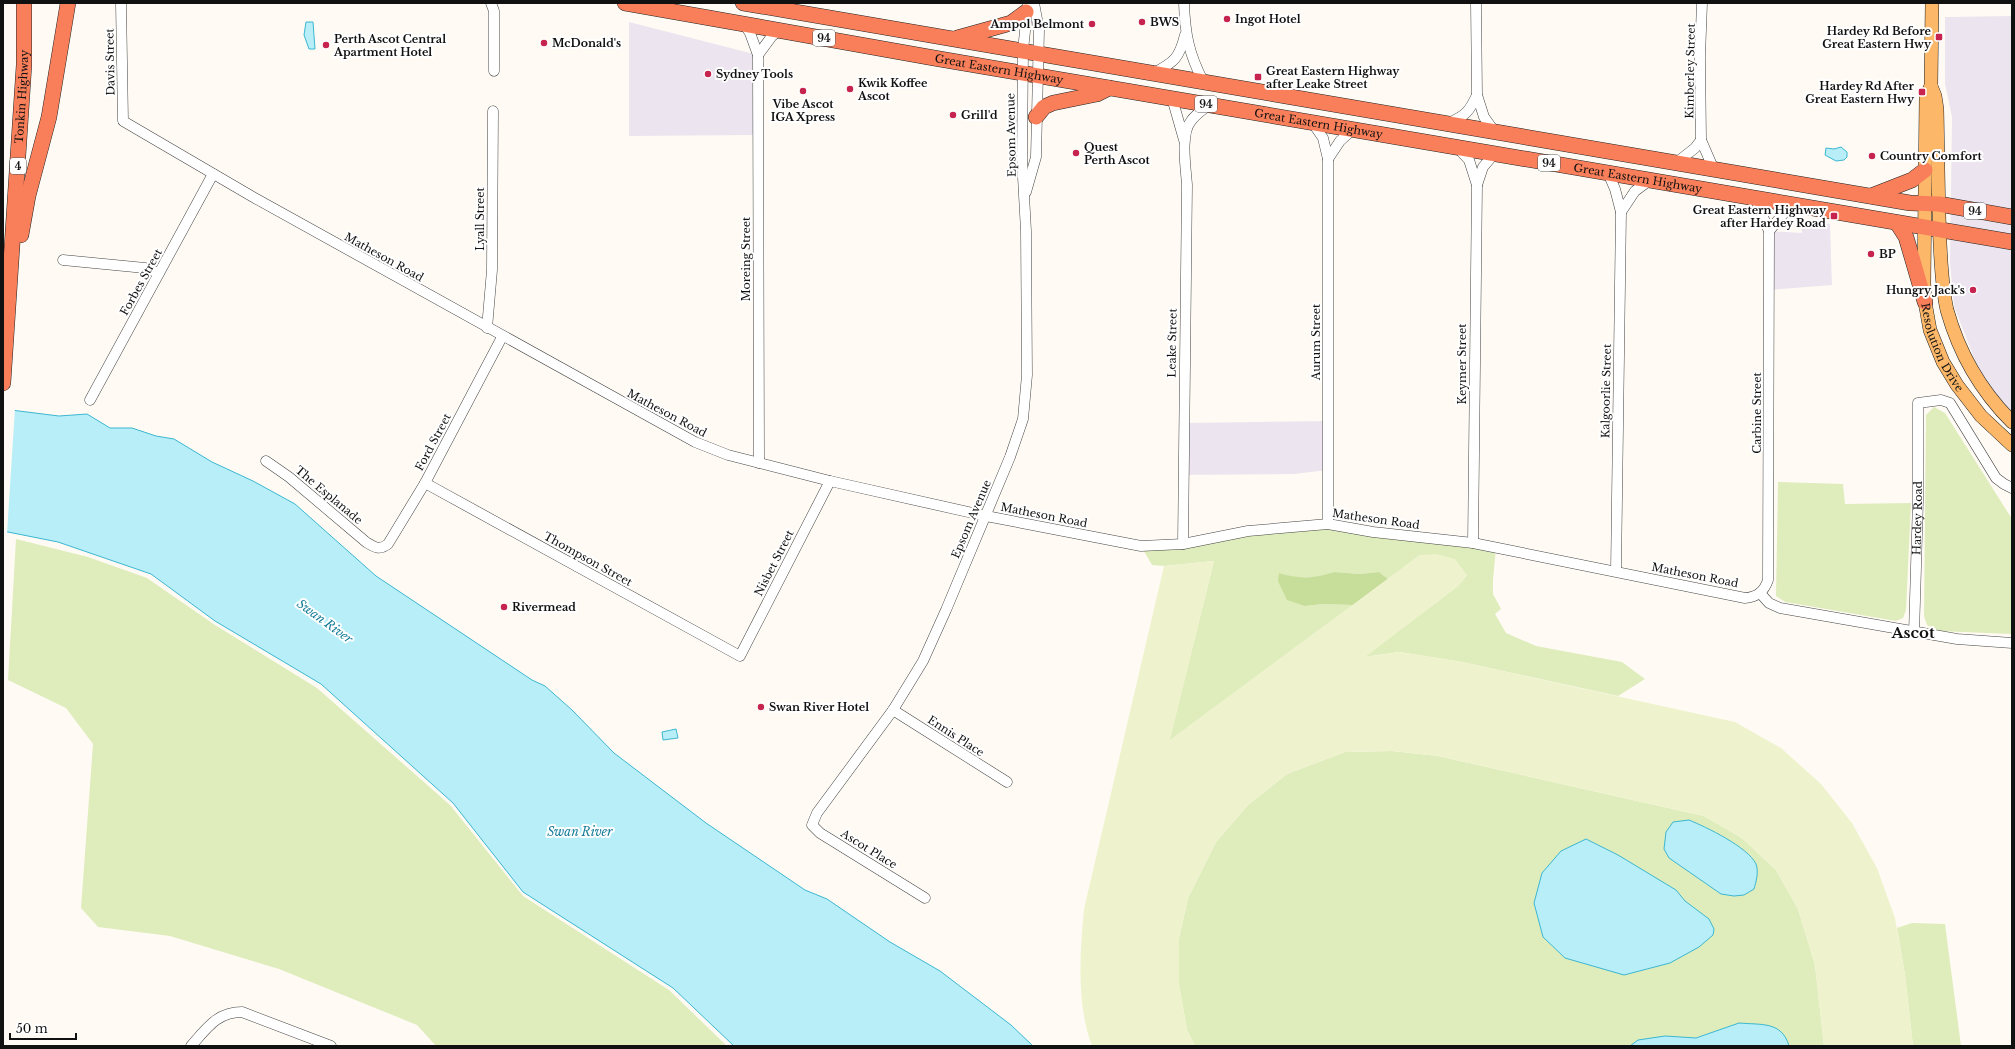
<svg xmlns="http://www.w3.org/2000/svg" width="2015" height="1049" viewBox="0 0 2015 1049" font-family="'Libre Baskerville',serif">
<rect width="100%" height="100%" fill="#fffbf4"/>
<g fill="#ece5ef">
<path d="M2012,16V416L1981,376L1954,306L1950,263L1952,117L1945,84V17Z"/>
<path d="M629,22L758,55V135L629,136Z"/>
<path d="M1800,219L1830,224L1832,285L1769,290V231L1802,233Z"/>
<path d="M1328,421V470L1294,474L1183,475L1184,423Z"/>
</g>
<g fill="#dfecbc">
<path d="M1934,407L1945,413L2012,519V634L1938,631L1927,625L1924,616L1926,415Z"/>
<path d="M1778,482L1843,484L1845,504L1911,503L1906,610L1903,618L1896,621L1785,602L1776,596Z"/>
<path d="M1328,524L1496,548L1493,580V594L1501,609L1495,614L1506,633L1536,646L1622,662L1645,679L1618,696L1462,662L1399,652L1364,657L1458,586L1467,575L1420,555L1388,579L1379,572L1360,574L1334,572L1321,577L1292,578L1279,573L1305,606L1323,604L1353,605L1169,741L1214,561L1164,566L1152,565L1141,546Z"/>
<path d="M16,539L88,557L147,578L215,625L317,688L450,805L523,896L669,990L727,1046H436L417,1025L279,969L170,936L98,927L81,908L93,744L66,708L8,680Z"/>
<path d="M1392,751L1438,756L1704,816L1742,838L1776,870L1798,909L1815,965L1824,1046H1195L1187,1030L1179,985V938L1188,898L1216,842L1248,805L1287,774L1345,752Z"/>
<path d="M1912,923L1945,924L1961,1046H1913L1905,975L1897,928Z"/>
</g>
<path fill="#c7dd9a" d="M1334,572L1360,574L1379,572L1388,579L1353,605L1323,604L1305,606L1287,600L1278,581L1279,573C1297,579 1316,579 1334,572Z"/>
<path fill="#eef3ce" d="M1436,554L1455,559L1467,575L1458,586L1365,657L1399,652L1462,662L1735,722L1781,748L1821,784L1852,823L1877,868L1895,918L1905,975L1913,1046H1824L1815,965L1798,909L1776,870L1742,838L1704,816L1438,756L1392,751L1345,752L1287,774L1248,805L1216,842L1188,898L1179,938V985L1187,1030L1195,1046H1092C1076,1003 1080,954 1084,909L1164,566L1214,561L1170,740L1420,555Z"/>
<g fill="#b7eef8" stroke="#3cb7d1">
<path d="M306,22H313L315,49H309L304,35Z"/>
<path d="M1841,147L1847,152V157L1844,160L1836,161L1825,155L1826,148L1834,149Z"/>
<path d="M3,409L59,416L87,414L110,428H132L156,436L174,439L212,462L253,481L295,504L376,576L532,680L545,686L572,710L614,753L706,823L805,890L827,899L890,942L940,971L1011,1025L1033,1046H734L673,988L523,892L453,803L321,684L215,621L151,574L58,542L3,531Z"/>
<path d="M676,729L678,738L663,740L662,732Z"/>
<path d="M1689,820C1706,827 1748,847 1756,864C1759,872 1756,882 1754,889L1744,895L1734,896L1721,894L1669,858L1664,849L1666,832L1673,822Z"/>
<path d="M1586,839L1618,855L1676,890L1685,901L1709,919L1714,929L1713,935L1699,947L1670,963L1624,975L1565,958L1543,937L1534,903L1542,873L1561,851Z"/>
<path d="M1739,1023C1761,1025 1782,1021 1789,1046H1630L1638,1040L1665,1036L1696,1038Z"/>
</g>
<path fill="#fffbf4" d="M3,407L15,408L7,534L3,533Z"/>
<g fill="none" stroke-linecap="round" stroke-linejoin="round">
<defs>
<g id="minor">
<path d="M121,3L123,121L253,197L695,442L728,455L830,481L986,516L1141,546L1183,544L1248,531L1328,524L1373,532L1473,543L1745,598C1757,597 1764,592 1768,580L1769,231L1755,198"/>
<path d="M491,3L494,11V71"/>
<path d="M1184,3C1185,34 1189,54 1203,81"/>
<path d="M1476,3L1477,95L1484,117L1494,131"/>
<path d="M1702,3L1700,56L1701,140L1714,170"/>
<path d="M744,24L750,33L758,55L759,463"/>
<path d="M758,55L772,36L779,31"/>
<path d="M1154,73C1174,62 1179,59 1185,35"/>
<path d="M1172,98L1184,140"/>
<path d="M1312,122L1323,138L1328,159V524"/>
<path d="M1449,123C1466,115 1469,112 1477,95"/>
<path d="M1457,147L1469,160L1477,185L1473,543"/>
<path d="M1328,159L1340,141L1353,129"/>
<path d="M1676,163L1695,148L1701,140"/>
<path d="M1608,173L1615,189L1621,212L1616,571"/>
<path d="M1477,185L1483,167L1495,153"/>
<path d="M1026,192L1036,157L1039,30L1034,3"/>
<path d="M1621,212L1635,191L1650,180"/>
<path d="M1769,231L1784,213L1796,205"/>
<path d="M63,260L145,268L159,273"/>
<path d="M487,328L492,270L493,111"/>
<path d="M90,400L213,174"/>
<path d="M266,461L289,477L366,542C374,547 379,551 388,544L425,483L502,337"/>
<path d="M425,483L740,656L830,481"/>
<path d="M1183,544L1187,185C1186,169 1180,134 1191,121C1196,114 1204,109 1210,104"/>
<path d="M1760,593L1769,603L1780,608L1957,639L2012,643"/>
<path id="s1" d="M1914,633L1918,501V403L1941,400L1950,403L1996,478L2004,484L2012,488"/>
<path d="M893,710L1007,782"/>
<path d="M925,898L820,833L812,825L817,813L893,710L923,661L946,610L1010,457L1023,419L1027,375L1026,231L1022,159L1023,50L1028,3"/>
<path d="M191,1046C207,1028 217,1012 242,1012L331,1046"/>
</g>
<g id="major">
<path id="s2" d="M1932,3L1931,86L1926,97L1924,283L1925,302L1930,330L1943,362L1957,385L1981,416L2012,445"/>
<path d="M1931,86L1935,96L1937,109C1938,154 1938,198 1940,243C1941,265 1942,288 1947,310C1959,353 1981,391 2012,422"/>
</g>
<g id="highway">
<path id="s3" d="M625,3L934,58L2012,242"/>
<path d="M743,3L1910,203L1939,204L2012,217"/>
<path d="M957,38L1011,23L1026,12"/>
<path d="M1036,117L1044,107L1053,103L1097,94L1109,88"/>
<path d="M1871,196L1912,180L1925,170"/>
<path d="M1897,223L1906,237L1925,302"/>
<path d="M21,235L28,196L49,117L68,3"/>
<path id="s4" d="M3,383L24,65V3"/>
</g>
</defs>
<use href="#minor" stroke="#444" stroke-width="11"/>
<use href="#major" stroke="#222" stroke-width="14"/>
<use href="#highway" stroke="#222" stroke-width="16"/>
<use href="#minor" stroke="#fff" stroke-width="10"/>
<use href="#major" stroke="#fcb768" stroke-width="13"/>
<use href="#highway" stroke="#f87f5a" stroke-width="15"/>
</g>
<g fill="#c6234f" stroke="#fff" stroke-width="1.5">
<circle cx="1227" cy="19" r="4"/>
<circle cx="1142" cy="22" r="4"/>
<circle cx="1092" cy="24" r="4"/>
<rect x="1935" y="33" width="8" height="8" rx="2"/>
<circle cx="544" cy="43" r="4"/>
<circle cx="326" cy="45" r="4"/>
<circle cx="708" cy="74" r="4"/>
<rect x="1254" y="73" width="8" height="8" rx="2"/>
<circle cx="850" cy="89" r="4"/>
<circle cx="803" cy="91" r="4"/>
<rect x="1918" y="88" width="8" height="8" rx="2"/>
<circle cx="953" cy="115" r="4"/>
<circle cx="1076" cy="153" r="4"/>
<circle cx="1872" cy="156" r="4"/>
<rect x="1830" y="212" width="8" height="8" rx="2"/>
<circle cx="1871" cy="254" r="4"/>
<circle cx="1973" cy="290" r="4"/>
<circle cx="504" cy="607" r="4"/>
<circle cx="761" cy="707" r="4"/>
</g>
<g text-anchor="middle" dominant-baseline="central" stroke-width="4" stroke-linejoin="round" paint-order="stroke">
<g fill="#fff" stroke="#585858" stroke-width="1">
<rect x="813" y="30" width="22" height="16" rx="3"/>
<rect x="1195" y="96" width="22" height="16" rx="3"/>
<rect x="1538" y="155" width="22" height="16" rx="3"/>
<rect x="10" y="158" width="16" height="16" rx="3"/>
<rect x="1964" y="203" width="22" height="16" rx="3"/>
</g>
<g font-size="10" font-weight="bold" fill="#111">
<text x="824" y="38">94</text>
<text x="1206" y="104">94</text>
<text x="1549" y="163">94</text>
<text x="18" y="166">4</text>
<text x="1975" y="211">94</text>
</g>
<g font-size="11" font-weight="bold" fill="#111" stroke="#fff" text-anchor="start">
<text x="1235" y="19">Ingot Hotel</text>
<text x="1150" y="22">BWS</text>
<text x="1084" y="24" text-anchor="end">Ampol Belmont</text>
<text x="1931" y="31" text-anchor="end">Hardey Rd Before<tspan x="1931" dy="13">Great Eastern Hwy</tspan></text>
<text x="334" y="39">Perth Ascot Central<tspan x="334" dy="13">Apartment Hotel</tspan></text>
<text x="552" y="43">McDonald's</text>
<text x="1266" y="71">Great Eastern Highway<tspan x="1266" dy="13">after Leake Street</tspan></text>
<text x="716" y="74">Sydney Tools</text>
<text x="858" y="83">Kwik Koffee<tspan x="858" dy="13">Ascot</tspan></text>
<text x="1914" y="86" text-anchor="end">Hardey Rd After<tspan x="1914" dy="13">Great Eastern Hwy</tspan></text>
<text x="803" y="104" text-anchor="middle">Vibe Ascot<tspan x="803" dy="13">IGA Xpress</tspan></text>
<text x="961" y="115">Grill'd</text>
<text x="1084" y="147">Quest<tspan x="1084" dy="13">Perth Ascot</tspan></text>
<text x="1880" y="156">Country Comfort</text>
<text x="1826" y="210" text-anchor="end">Great Eastern Highway<tspan x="1826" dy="13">after Hardey Road</tspan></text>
<text x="1879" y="254">BP</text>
<text x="1965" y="290" text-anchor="end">Hungry Jack's</text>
<text x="512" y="607">Rivermead</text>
<text x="769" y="707">Swan River Hotel</text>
</g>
<g font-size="11" fill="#111" stroke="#fff">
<text transform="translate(110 62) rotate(-91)">Davis Street</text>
<text stroke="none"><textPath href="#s3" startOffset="380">Great Eastern Highway</textPath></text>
<text transform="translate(1690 71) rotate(-89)">Kimberley Street</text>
<text stroke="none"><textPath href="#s4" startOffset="287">Tonkin Highway</textPath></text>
<text stroke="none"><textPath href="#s3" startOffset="704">Great Eastern Highway</textPath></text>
<text transform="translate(1011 135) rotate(-91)">Epsom Avenue</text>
<text stroke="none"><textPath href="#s3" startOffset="1028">Great Eastern Highway</textPath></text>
<text transform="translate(480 219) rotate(-90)">Lyall Street</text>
<text transform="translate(384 257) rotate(29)">Matheson Road</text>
<text transform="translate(746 259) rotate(-90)">Moreing Street</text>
<text transform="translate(141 282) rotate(-61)">Forbes Street</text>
<text transform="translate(1316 342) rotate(-90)">Aurum Street</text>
<text transform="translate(1172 343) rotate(-89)">Leake Street</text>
<text stroke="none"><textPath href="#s2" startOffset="349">Resolution Drive</textPath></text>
<text transform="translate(1462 364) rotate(-90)">Keymer Street</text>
<text transform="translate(1606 391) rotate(-89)">Kalgoorlie Street</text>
<text transform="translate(667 413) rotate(28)">Matheson Road</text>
<text transform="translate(1757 413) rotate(-90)">Carbine Street</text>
<text transform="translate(433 442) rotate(-62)">Ford Street</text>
<text transform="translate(329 495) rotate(40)">The Esplanade</text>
<text transform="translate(1044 515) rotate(11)">Matheson Road</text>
<text stroke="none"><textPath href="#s1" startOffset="115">Hardey Road</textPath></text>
<text transform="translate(971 519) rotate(-67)">Epsom Avenue</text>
<text transform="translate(1376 519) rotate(8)">Matheson Road</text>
<text transform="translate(588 559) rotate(29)">Thompson Street</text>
<text transform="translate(774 563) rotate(-63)">Nisbet Street</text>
<text transform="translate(1695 575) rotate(11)">Matheson Road</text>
<text transform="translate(956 736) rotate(33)">Ennis Place</text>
<text transform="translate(869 849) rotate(32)">Ascot Place</text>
</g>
<g font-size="12" font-style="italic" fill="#147c99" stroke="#fff">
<text transform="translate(325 621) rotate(36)">Swan River</text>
<text x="580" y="831">Swan River</text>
</g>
<g font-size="15" font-weight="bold" fill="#111" stroke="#fff">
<text x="1913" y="632">Ascot</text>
</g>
</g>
<rect width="2015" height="1049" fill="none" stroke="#111111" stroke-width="8"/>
<path d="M10 1033v6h66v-6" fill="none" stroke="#111111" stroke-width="2"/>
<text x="16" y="1033" font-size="12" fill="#111111" stroke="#ffffff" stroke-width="3" paint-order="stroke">50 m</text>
</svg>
